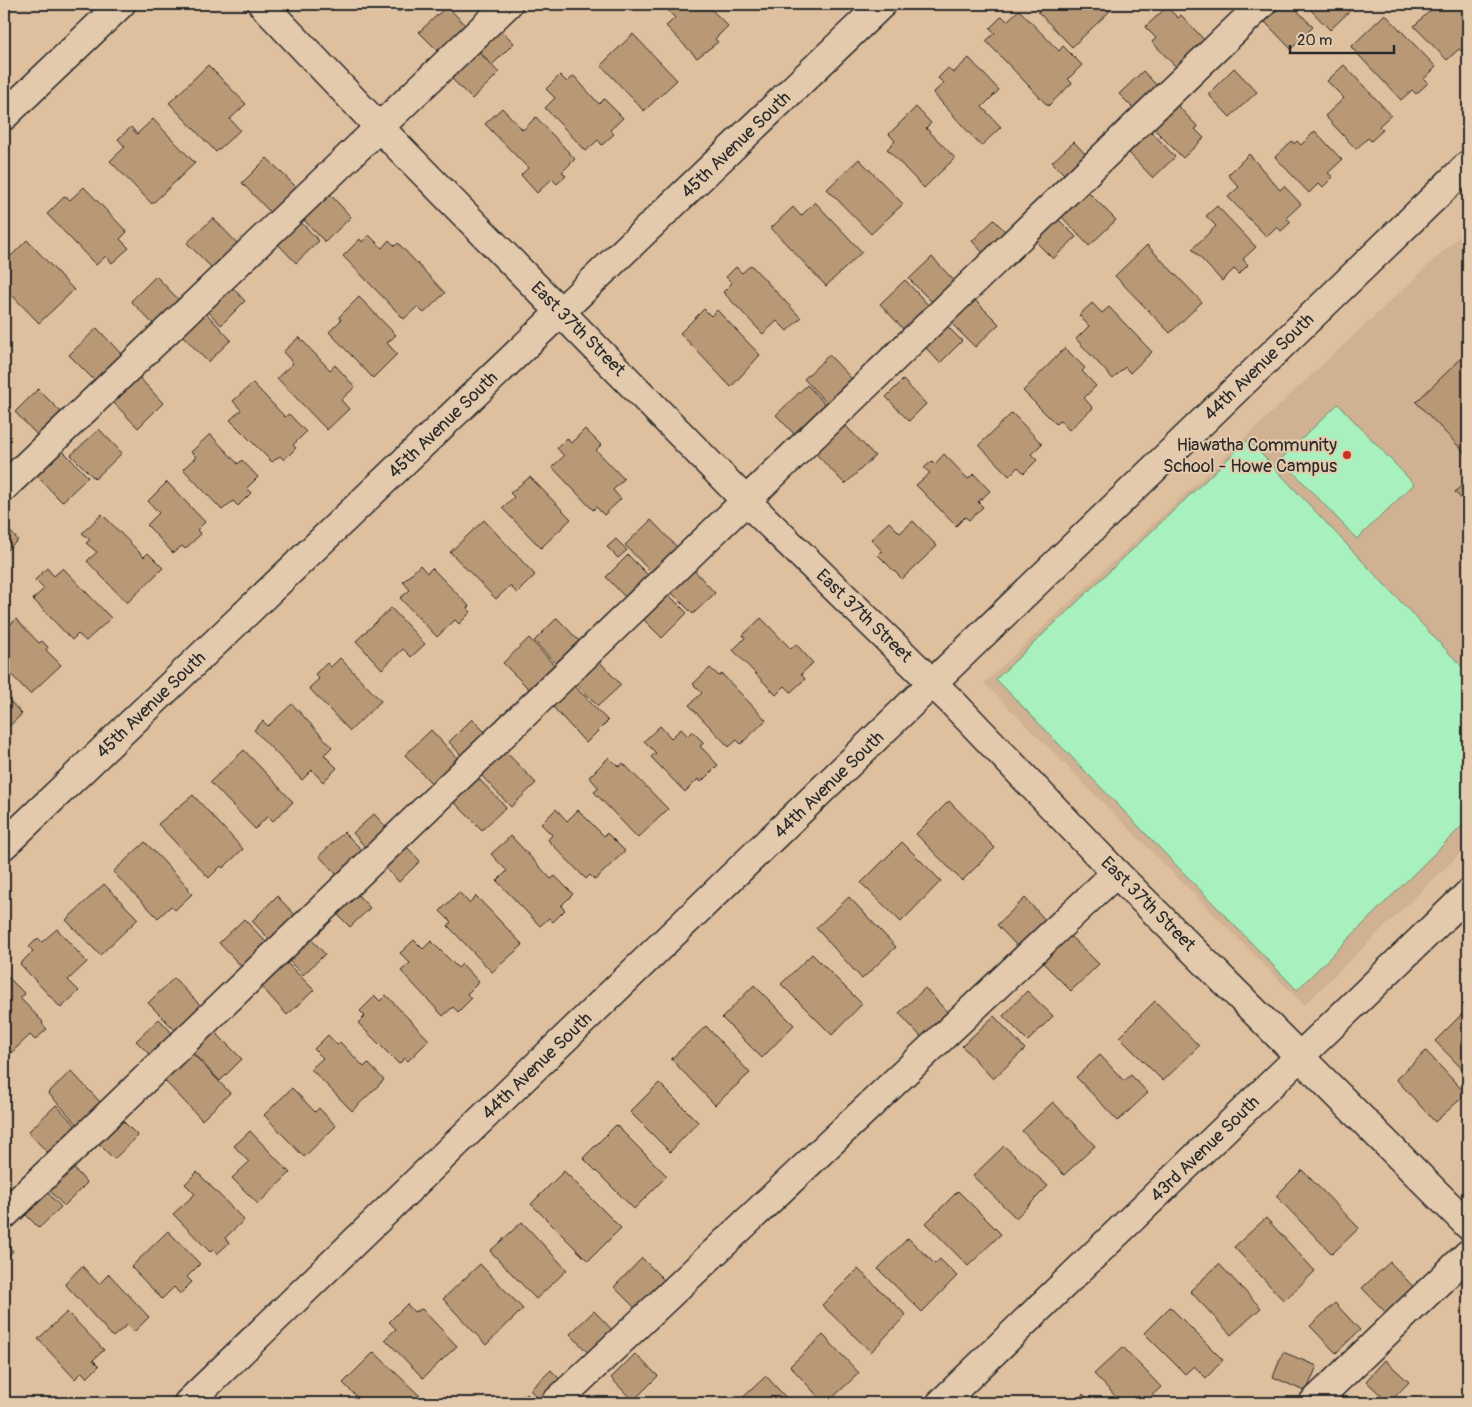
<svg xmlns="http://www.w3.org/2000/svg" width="1472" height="1407" viewBox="0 0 1472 1407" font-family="Pangolin,sans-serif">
<rect width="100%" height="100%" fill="#dec09f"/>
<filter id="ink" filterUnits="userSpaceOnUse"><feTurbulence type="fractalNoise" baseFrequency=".02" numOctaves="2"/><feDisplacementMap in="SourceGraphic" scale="10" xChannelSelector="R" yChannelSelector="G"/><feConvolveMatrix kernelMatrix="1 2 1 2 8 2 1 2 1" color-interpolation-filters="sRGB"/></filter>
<g filter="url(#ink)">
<path fill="#d0b191" d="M1468,228V846L1304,1005L984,683Z"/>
<g fill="#a8f1bf" stroke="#6a8e75">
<path d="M1338,404L1414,484L1357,539L1281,459Z"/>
<path d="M1248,440L1468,673V820L1297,990L996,679Z"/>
</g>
<g fill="#b99876" stroke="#2b2b2b">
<path d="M392,4H407L399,12Z"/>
<path d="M672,4H706L728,26L715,39L718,42L697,58L666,26L675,18L667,9Z"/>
<path d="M1042,4H1103L1110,11L1072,47L1038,12L1044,6Z"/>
<path d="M1283,4H1291L1313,27L1291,49L1265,22Z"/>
<path d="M1305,4H1357L1330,30Z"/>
<path d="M1437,4H1462L1468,11V47L1463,53L1459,49L1447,60L1414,26Z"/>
<path d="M447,6L466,26L439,52L419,32Z"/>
<path d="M1167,7L1178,18L1181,15L1208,44L1180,71L1152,42L1156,38L1145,27Z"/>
<path d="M1019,10L1059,51L1063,46L1082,65L1068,79L1072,83L1048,106L986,41L995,33L990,28L1002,16L1007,21Z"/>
<path d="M1385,14L1436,67L1424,79L1428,83L1416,94L1412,90L1401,100L1351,47Z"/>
<path d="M499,28L514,43L492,65L477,49Z"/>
<path d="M633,34L677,80L644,111L601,65Z"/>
<path d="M476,49L499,73L472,99L448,75Z"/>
<path d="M969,58L999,90L982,107L1001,127L981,146L933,93L944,83L938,78L948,68L953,73Z"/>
<path d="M208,65L246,104L230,119L240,130L216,152L169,103Z"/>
<path d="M1344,65L1391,115L1379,126L1383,130L1371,141L1368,138L1356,149L1325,116L1344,98L1327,81Z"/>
<path d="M1234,68L1257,92L1230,117L1208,94Z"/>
<path d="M1143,71L1160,89L1136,111L1119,94Z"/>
<path d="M560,75L567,82L574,76L599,104L604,99L623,118L610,130L614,134L602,145L598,140L586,151L545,108L555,98L546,89Z"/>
<path d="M1177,105L1198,127L1195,129L1204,138L1183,158L1153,128Z"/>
<path d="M916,107L931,123L926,128L955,158L924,188L887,149L895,141L889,134Z"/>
<path d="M502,108L523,130L536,117L575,159L562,172L566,176L557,184L552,179L537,193L521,175L528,168L485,124Z"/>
<path d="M153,119L195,163L152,204L110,161L125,147L118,139L131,127L137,134Z"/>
<path d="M1151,131L1175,157L1153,178L1129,153Z"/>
<path d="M1315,131L1342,160L1328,173L1333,177L1323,187L1319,183L1309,193L1275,157L1292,141L1294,144L1297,141L1301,145Z"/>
<path d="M1074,142L1088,157L1067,177L1052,162Z"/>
<path d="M1249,154L1280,190L1284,186L1301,204L1286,218L1291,222L1281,231L1277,227L1267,237L1228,197L1239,187L1228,175Z"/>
<path d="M267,158L297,188L271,213L242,183Z"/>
<path d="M859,159L903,204L871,234L827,189Z"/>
<path d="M84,187L127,232L120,239L129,248L112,263L106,256L96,265L47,214L65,196L70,200Z"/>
<path d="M328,192L351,217L325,242L301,217Z"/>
<path d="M1088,192L1116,220L1089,246L1062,217Z"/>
<path d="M815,202L862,252L826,286L771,228L793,207L801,216Z"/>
<path d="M1217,206L1256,247L1243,259L1248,265L1239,274L1234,269L1222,281L1192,249L1216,226L1206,216Z"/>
<path d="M213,218L239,245L213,269L187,243Z"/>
<path d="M299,220L319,241L296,263L276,242Z"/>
<path d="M994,220L1009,235L986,256L972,241Z"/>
<path d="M1059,220L1076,237L1053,259L1036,242Z"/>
<path d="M369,235L382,248L389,240L395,246L398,243L445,293L424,313L417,307L404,319L343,256L360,239L362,242Z"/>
<path d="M27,240L74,290L39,323L4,287V255L7,252L11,256Z"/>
<path d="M1147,245L1202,302L1170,333L1115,276Z"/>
<path d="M932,257L957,284L935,305L909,279Z"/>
<path d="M751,265L801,318L787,331L777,321L763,334L723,292L732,283L726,277L736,267L742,273Z"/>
<path d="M156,276L180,301L154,325L131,301Z"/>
<path d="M905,280L931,308L906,332L880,304Z"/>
<path d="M231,286L245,301L221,325L206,309Z"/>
<path d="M359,297L396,335L387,343L397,354L373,378L329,332L341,320L339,317Z"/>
<path d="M975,300L999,324L975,347L951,323Z"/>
<path d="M1092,303L1102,313L1109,307L1152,352L1130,373L1125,367L1113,379L1076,339L1089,326L1079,315Z"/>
<path d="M704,309L711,316L717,310L760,355L731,387L680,333Z"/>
<path d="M204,311L231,340L208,362L181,334Z"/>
<path d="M947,326L962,341L940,363L925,347Z"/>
<path d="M97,328L123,356L96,382L69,355Z"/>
<path d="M299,337L330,370L335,365L355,387L341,400L349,409L327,430L277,378L293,363L283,352Z"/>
<path d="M1065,348L1085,368L1082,371L1096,386L1084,398L1093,408L1069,430L1060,420L1056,424L1023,391Z"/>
<path d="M1468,352V456L1416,402Z"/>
<path d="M829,355L854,381L829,405L804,379Z"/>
<path d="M138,376L163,403L138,428L112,401Z"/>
<path d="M903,380L926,404L909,421L886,397Z"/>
<path d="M253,383L285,417L289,414L306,432L293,445L296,448L284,460L280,456L272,462L230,420L241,410L233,401Z"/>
<path d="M807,385L828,407L797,437L776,415Z"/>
<path d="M38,389L62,413L38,436L15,412Z"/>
<path d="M1012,413L1042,444L1031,454L1037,460L1024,473L1018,467L1009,476L979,445Z"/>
<path d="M844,424L875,456L845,484L815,453Z"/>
<path d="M99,429L122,453L95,479L71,455Z"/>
<path d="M585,429L601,445L596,450L624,479L613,490L621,499L604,515L596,507L593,510L552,467L564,456L557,448L567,438L571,443Z"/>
<path d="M210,434L238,464L242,460L258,477L247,488L251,493L238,506L233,501L222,510L183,469L196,457L191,452Z"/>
<path d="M62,450L88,477L62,502L36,475Z"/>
<path d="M944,454L968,479L974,474L990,491L978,502L983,507L969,520L965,517L956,526L916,485L930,473L924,468L932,461L935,464Z"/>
<path d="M530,477L571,519L541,548L502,508L514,497L510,493Z"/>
<path d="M1468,479V506L1455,492Z"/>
<path d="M167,482L205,522L197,530L201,534L185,549L182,546L173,553L147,525L159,513L148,501Z"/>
<path d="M102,514L144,557L148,553L163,568L127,603L87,561L97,552L86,543L90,540L82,533Z"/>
<path d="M1468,519V534L1461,526Z"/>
<path d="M484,520L535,575L517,593L510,586L496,599L450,552Z"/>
<path d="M651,520L679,549L653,574L625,545Z"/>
<path d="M913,521L937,546L902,579L878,555L882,551L871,539L889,522L900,533Z"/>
<path d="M4,525L18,540L4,553Z"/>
<path d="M616,539L627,550L618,558L607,547Z"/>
<path d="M628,555L649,576L626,598L606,577Z"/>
<path d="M420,565L427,573L432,568L469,606L467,608L471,612L459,624L455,620L437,637L400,598L410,590L403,582Z"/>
<path d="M47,568L54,576L63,568L111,618L86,641L78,634L72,640L33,599L44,589L35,580Z"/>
<path d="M693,569L715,593L693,614L670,591Z"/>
<path d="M668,594L687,613L662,638L643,619Z"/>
<path d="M391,608L425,644L411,657L403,649L382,669L356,641Z"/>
<path d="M557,618L582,644L558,666L534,641Z"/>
<path d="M761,618L791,649L796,644L813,663L801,674L805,679L791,692L785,686L776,695L733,650L745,638L743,635Z"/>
<path d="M16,619L39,643L42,641L48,647L46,650L61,665L30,694L4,667V631Z"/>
<path d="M529,638L556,667L531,691L503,663Z"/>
<path d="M340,658L381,701L350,731L309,688L319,679L315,674L327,663L331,667Z"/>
<path d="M599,661L621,685L598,706L576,683Z"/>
<path d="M710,668L719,676L722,674L766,720L741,744L737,740L729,747L689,705L702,693L693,684Z"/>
<path d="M574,685L608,721L586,743L552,706Z"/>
<path d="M4,695L22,714L4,731Z"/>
<path d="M292,704L332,747L324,755L337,768L323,782L312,770L302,780L254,730L263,721L268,726Z"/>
<path d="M472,719L487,734L463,757L449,742Z"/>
<path d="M660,726L671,738L681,729L688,736L692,731L704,743L700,746L718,765L701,782L698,779L685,792L651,757L656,753L644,741Z"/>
<path d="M431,730L460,761L434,786L405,755Z"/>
<path d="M244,750L293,802L273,821L268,816L255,829L210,782Z"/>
<path d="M504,750L536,783L511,807L480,774Z"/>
<path d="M609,757L619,767L623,763L668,809L638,838L594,792L599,788L589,777Z"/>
<path d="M477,777L506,807L482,830L452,800Z"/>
<path d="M193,795L243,849L223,868L221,866L209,878L158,824Z"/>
<path d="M949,801L995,848L962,881L916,834Z"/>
<path d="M556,809L567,821L578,810L604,836L607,833L625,851L595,880L590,875L586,879L548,840L552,835L541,824Z"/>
<path d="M374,814L388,829L367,849L353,833Z"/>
<path d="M344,832L363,851L338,876L319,856Z"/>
<path d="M511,836L551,879L555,876L573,894L561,906L565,910L553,922L549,918L540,926L497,881L507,871L491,854Z"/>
<path d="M145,842L189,888L187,890L192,894L175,910L171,906L158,918L113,872Z"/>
<path d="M902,842L941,881L901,922L861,883Z"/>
<path d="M405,845L420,861L399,882L384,866Z"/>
<path d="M104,884L138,919L100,955L66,920Z"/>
<path d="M459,892L469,903L476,896L523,945L492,972L448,926L451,922L440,911Z"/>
<path d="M356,893L370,908L350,927L336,913Z"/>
<path d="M277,896L297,917L271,941L252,921Z"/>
<path d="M849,897L896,947L862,979L816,928Z"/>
<path d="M1025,898L1048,923L1020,949L997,925Z"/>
<path d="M244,919L267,943L242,967L219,943Z"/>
<path d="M57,929L87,962L68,980L79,991L61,1008L20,964L33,951L29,947L38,938L42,942Z"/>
<path d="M1070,936L1099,964L1071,991L1043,963Z"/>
<path d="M310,938L325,954L303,975L288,960Z"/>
<path d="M414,940L423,949L431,941L458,968L462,964L479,982L467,994L471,999L458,1012L453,1007L443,1016L401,971L410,963L400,953Z"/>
<path d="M812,954L862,1004L832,1035L781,984Z"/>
<path d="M285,961L314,990L287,1015L260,985Z"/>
<path d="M7,976L25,994L20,998L43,1022L42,1024L47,1029L35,1040L30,1035L11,1053L4,1045V978Z"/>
<path d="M174,978L201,1006L176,1031L148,1003Z"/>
<path d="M754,985L794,1025L762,1058L722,1018Z"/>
<path d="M925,988L950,1015L923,1039L899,1013Z"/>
<path d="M1027,991L1053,1016L1028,1041L1003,1016Z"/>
<path d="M386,995L429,1040L408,1061L405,1058L399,1064L358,1023L365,1016L360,1011L375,996L380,1001Z"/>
<path d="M1155,1001L1199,1046L1163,1081L1119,1037Z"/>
<path d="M1463,1013L1468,1018V1075L1435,1041Z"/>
<path d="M994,1016L1025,1049L993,1079L962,1046Z"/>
<path d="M159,1019L174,1035L152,1057L136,1041Z"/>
<path d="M706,1026L750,1073L715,1105L671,1059Z"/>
<path d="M214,1031L242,1059L220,1081L192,1052Z"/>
<path d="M328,1035L337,1045L340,1042L364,1067L368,1063L384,1080L352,1111L311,1069L323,1058L314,1049Z"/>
<path d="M1426,1051L1466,1094L1435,1122L1396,1079Z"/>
<path d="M192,1053L230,1093L202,1120L164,1080Z"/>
<path d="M1100,1055L1124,1081L1131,1075L1148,1093L1118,1121L1076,1077Z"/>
<path d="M71,1071L102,1104L79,1126L48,1093Z"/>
<path d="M659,1083L698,1122L670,1152L630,1112Z"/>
<path d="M292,1088L315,1112L319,1108L336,1126L304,1157L264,1115Z"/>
<path d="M1053,1102L1095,1146L1064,1175L1022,1131Z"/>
<path d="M56,1105L77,1127L49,1154L28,1132Z"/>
<path d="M121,1119L138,1136L114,1159L97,1142Z"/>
<path d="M616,1125L667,1176L634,1209L583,1158Z"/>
<path d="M250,1131L290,1173L258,1204L232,1178L249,1162L234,1146Z"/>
<path d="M1004,1146L1048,1186L1016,1218L973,1176Z"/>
<path d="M72,1166L87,1183L64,1206L48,1189Z"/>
<path d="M1302,1170L1359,1228L1332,1254L1276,1196Z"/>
<path d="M564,1171L621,1228L588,1261L531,1204Z"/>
<path d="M197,1172L244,1220L225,1238L229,1243L217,1254L213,1250L210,1252L173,1214L195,1194L185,1184Z"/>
<path d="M46,1191L61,1207L39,1228L24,1213Z"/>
<path d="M958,1191L1001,1234L968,1266L926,1223Z"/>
<path d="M1266,1218L1315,1271L1284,1301L1234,1247Z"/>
<path d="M522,1222L567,1270L536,1299L490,1251Z"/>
<path d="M168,1231L200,1264L187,1277L192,1282L180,1294L174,1287L162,1299L131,1267Z"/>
<path d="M908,1238L935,1264L940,1259L957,1276L922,1312L878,1269Z"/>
<path d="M4,1242L13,1251L4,1261Z"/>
<path d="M642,1258L672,1288L644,1317L614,1287Z"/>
<path d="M1390,1262L1418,1292L1391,1318L1362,1288Z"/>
<path d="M480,1264L523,1309L486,1345L443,1299Z"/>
<path d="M1219,1264L1261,1308L1231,1335L1190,1291Z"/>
<path d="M82,1266L99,1284L109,1274L149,1317L134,1332L127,1325L113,1337L65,1284Z"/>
<path d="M858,1269L906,1315L871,1352L822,1305Z"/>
<path d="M1335,1303L1360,1330L1336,1353L1310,1326Z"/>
<path d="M407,1304L414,1312L422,1309L457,1346L423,1378L385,1339L396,1329L389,1322Z"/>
<path d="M1170,1307L1223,1360L1206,1378L1194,1366L1185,1374L1144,1333Z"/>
<path d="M594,1311L620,1338L596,1361L570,1334Z"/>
<path d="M67,1312L104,1350L93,1360L99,1366L87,1378L82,1372L75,1379L38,1339Z"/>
<path d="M823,1335L859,1373L827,1403H824L790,1366Z"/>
<path d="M1123,1347L1161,1387L1144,1403H1122L1094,1374Z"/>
<path d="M374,1352L422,1398L416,1403H363L343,1383Z"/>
<path d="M1283,1352L1317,1366L1306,1392L1273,1377Z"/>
<path d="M635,1354L658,1376L633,1401L611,1378Z"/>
<path d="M1385,1360L1409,1382L1389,1403L1366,1381Z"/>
<path d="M551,1370L566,1386L543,1403L530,1390Z"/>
<path d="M766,1376L791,1403H737Z"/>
<path d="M526,1393L536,1403H515Z"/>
<path d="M1083,1394L1092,1403H1074Z"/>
<path d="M1342,1396L1348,1403H1335Z"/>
<path d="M798,1397L804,1403H791Z"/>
</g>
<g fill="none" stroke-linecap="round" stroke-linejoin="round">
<defs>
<g id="minor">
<path d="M262,4L380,128L747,502L954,704L1116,873L1468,1225"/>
<path d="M4,116L121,4"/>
<path d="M4,487L508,4"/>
<path d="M4,845L882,4"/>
<path d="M4,1215L1262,4"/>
<path d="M188,1403L1468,165"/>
<path d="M555,1403L1116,873"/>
<path d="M941,1403L1468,894"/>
<path d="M1313,1403L1468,1254"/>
</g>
</defs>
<use href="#minor" stroke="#2b2b2b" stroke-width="31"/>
<use href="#minor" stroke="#e4caac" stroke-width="28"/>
</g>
</g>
<circle fill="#c8321e" stroke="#e4caac" stroke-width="2" cx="1347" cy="455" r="5"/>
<g text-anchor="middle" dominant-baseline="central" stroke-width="4" stroke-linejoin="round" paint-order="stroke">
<g font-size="18" fill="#2b2b2b" stroke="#e4caac">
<text transform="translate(736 145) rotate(-44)">45th Avenue South</text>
<text transform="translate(578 329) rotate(45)">East 37th Street</text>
<text transform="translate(1259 367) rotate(-44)">44th Avenue South</text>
<text transform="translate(443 425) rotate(-44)">45th Avenue South</text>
<text transform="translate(864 616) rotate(44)">East 37th Street</text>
<text transform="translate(151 705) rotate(-44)">45th Avenue South</text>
<text transform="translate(829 785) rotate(-44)">44th Avenue South</text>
<text transform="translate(1148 904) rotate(45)">East 37th Street</text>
<text transform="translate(537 1066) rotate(-44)">44th Avenue South</text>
<text transform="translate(1205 1149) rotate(-44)">43rd Avenue South</text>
</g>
<g font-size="18" fill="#2b2b2b" stroke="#e4caac" text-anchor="end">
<text x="1337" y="445">Hiawatha Community<tspan x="1337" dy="21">School - Howe Campus</tspan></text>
</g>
</g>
<rect width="1472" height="1407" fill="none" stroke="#e4caac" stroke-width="20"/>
<rect x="10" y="10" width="1452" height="1387" fill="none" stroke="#2b2b2b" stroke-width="2" filter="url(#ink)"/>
<path d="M1290 45v8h104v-8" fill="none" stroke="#2b2b2b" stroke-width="2.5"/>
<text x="1297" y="45" font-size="15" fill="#2b2b2b" stroke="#e4caac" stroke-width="4" paint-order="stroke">20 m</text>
</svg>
